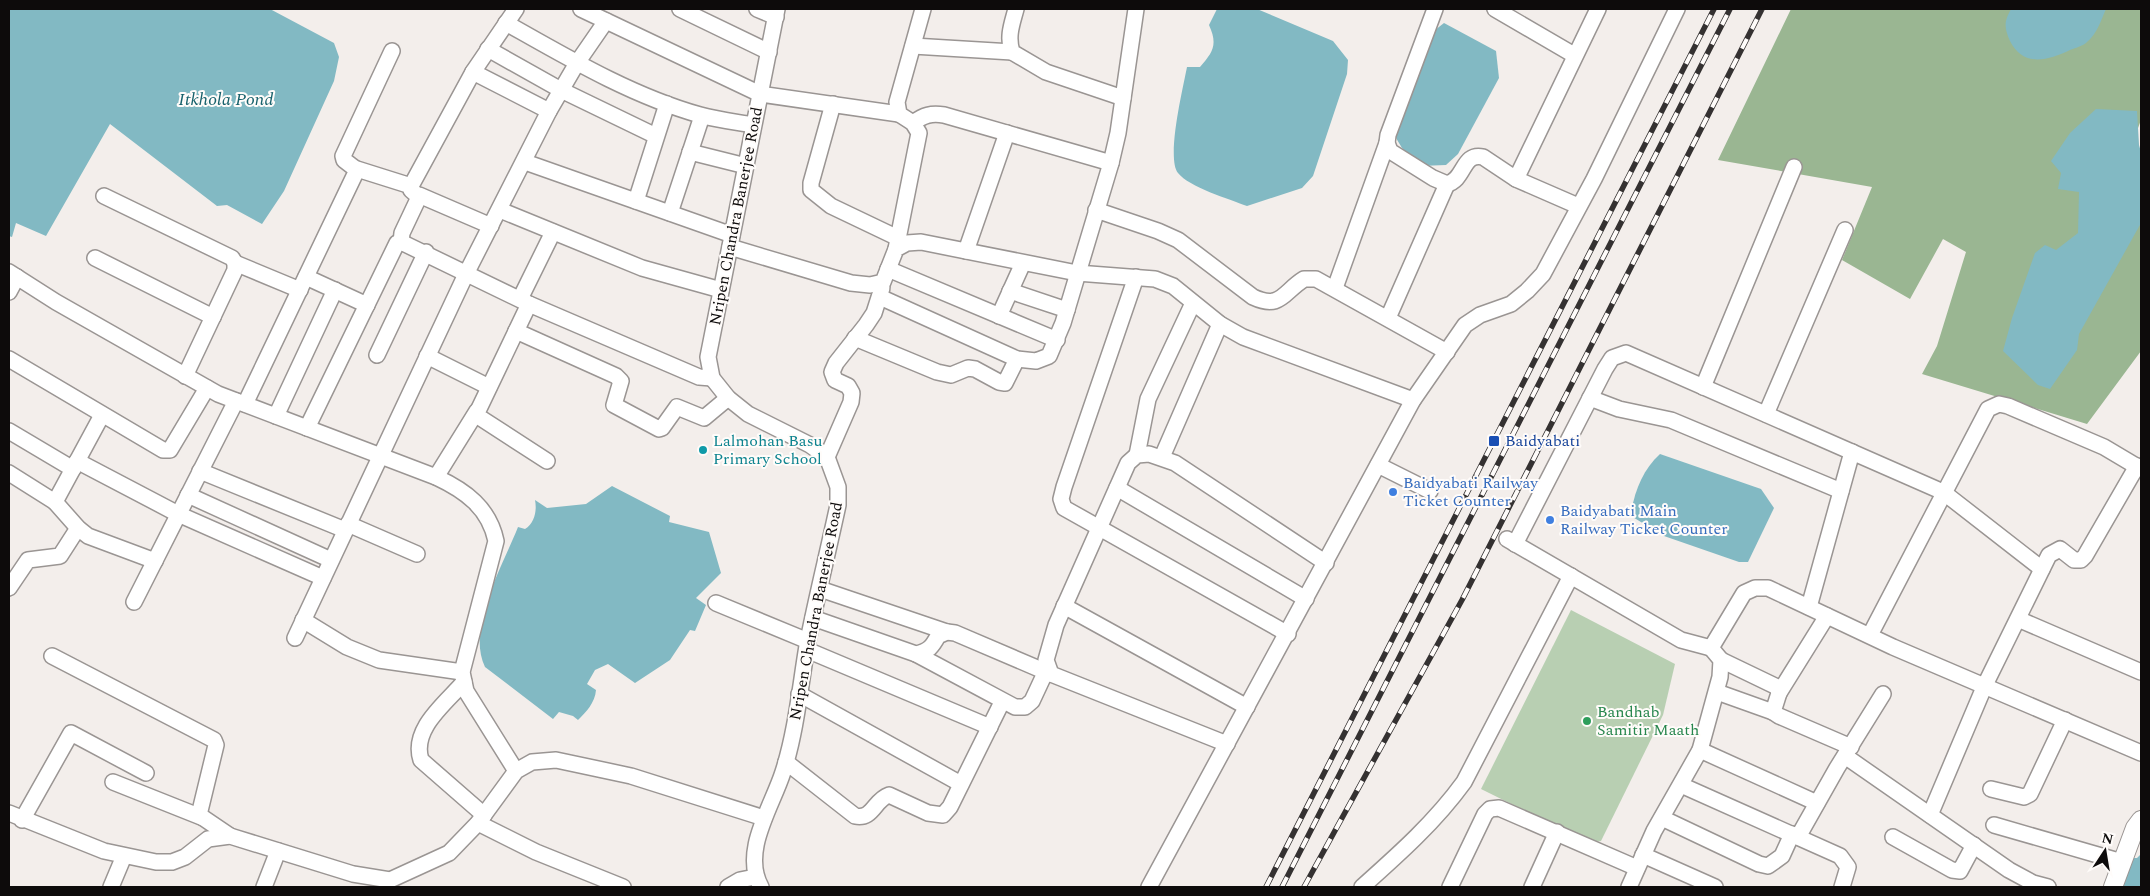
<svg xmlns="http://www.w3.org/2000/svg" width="2150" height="896" viewBox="0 0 2150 896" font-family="Spectral,serif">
<rect width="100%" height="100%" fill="#f3eeeb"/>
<path fill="#b8cfb2" d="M1571,610L1675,664L1663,715L1601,841L1590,843L1481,789Z"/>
<path fill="#9ab692" d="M1791,9H2141V120L2132,144L2141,165V351L2087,424L1922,374L1937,346L1966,252L1943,239L1910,299L1842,260L1872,187L1718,160Z"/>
<g fill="#82b9c3">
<path d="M9,9H270L334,43L339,57L334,81L284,191L262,224L227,205L217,206L110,124L46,236L16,223L12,237L9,236Z"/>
<path d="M1217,9H1257L1333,41L1348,60L1347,74L1313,176L1302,188L1247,206C1229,199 1189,187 1178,173C1166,158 1183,88 1187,67H1200C1213,52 1218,45 1209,25Z"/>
<path d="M2011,9H2106C2101,20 2097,34 2087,42C2083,46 2075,48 2070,50C2047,61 2023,67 2010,41C2004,27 2004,22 2011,9Z"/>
<path d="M1444,23L1496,51L1499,78L1458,154L1446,165L1420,166L1402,148L1393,133L1430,34Z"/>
<path d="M2096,109L2137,111L2139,145L2141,152V223L2079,334L2077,350L2050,389L2038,385L2003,351L2012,318L2035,253L2045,245L2056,250L2078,233L2079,192L2058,189L2061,173L2051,161L2070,133Z"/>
<path d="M1660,454L1761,489L1774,508L1748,562H1739L1664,536L1631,516C1633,494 1643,469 1660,454Z"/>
<path d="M612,486L670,516L669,522L709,532L721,573L696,598L706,605L695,631L690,630L670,660L635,683L608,664L595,670L587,684L596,690C595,703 586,712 578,720L573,716L559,712L553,719L485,667C466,628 503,565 518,527L525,529C535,523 537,510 535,500L547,508L586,504Z"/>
<path d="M2141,854V887H2119L2130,858H2137Z"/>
</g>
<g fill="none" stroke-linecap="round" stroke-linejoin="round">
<defs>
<g id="minor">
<path d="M581,9L760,94L899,114"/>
<path d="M680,9L769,52"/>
<path d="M757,9L776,17"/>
<path d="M1016,9C1012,24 1007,36 1012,52L1046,72L1123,98"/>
<path d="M1435,9L1388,135L1387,143L1390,151L1433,178L1447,184C1465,180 1462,152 1483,157L1516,179L1578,206"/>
<path d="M1495,9L1574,55"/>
<path d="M506,23C568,58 632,96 700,115C718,120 736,122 753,125"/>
<path d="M913,46L1012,52"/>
<path d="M488,49L561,90L656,136"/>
<path d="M473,72L549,111"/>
<path d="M833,104L811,183V190L831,206L898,238"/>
<path d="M913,123C924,115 931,113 944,115L1111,163"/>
<path d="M690,152L746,166"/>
<path d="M525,162L732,235"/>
<path d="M357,169L411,186"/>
<path d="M1516,179L1598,9"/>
<path d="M419,195L491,226"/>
<path d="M104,196L232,258L235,263V270L185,376"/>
<path d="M636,201L667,104"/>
<path d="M500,210L642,268L721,290"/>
<path d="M1096,210L1158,231L1178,240L1253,297C1281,310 1283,292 1304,279H1316L1447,352"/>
<path d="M670,213L702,116"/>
<path d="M401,242L402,233L419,197L411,190V186L473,72L516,9"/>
<path d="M730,247L851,283L870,285L883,282L896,249L907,243L921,242L1077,273L1155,279L1173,286L1220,324L1243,337L1413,400"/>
<path d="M896,249L919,133L913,123L899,114L897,102L923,9"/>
<path d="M966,251L1007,133"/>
<path d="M95,258L213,317"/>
<path d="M235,263L300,290"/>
<path d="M888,269L1057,340"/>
<path d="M9,272L56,302L218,394L436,477C466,491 489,508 496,541L462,672L466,691L516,771"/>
<path d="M306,277L367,305"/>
<path d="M1136,277L1064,487L1061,499L1064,508L1288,634"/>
<path d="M1335,288L1387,143"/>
<path d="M1010,291L1067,310"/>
<path d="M9,292L17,277"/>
<path d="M880,297L1017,359L1036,361L1049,356L1063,323L1111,163L1118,133L1136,9"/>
<path d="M520,299L553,232"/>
<path d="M529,304L476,415L547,461"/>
<path d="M999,316L1023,263"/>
<path d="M1388,318L1447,184"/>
<path d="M516,331L616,376L621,381L614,405L659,429L662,428L677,407L704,418L728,398"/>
<path d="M855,338L937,372L951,375L968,368L975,369L999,382L1005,383L1017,359"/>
<path d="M377,355L426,252"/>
<path d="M427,356L489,387"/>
<path d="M9,359L163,450H170L207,388"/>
<path d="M1703,387L1794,167"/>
<path d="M1590,398L1619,409L1671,420L1841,491"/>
<path d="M245,404L357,170L344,160L343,156L392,51"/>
<path d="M1766,414L1845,230"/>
<path d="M276,416L335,290"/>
<path d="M307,428L397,243L401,242L529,304L699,377L712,378"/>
<path d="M9,431L73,469"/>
<path d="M1137,455L1148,399L1193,303"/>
<path d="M827,457L851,402L852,393L848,386L835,380L832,372L836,363L866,325L874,313L882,288"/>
<path d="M1162,457L1220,324"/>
<path d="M77,461L178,514L323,578"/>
<path d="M1378,465L1430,491"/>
<path d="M200,471L345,530"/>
<path d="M9,473L55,502L78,528L88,536L155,561"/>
<path d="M436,477L477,411"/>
<path d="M1117,488L1306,599"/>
<path d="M188,495L331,560"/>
<path d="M55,502L102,415"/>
<path d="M348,524L417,554"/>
<path d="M1507,539L1681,640L1711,648L1744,593L1755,588H1768L1893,647L2141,753"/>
<path d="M1515,544L1605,369L1612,358L1626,353L1943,492L2042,569"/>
<path d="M9,588L28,560L60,556L78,528"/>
<path d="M820,589L947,632"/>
<path d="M134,602L236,401"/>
<path d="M716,603L808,641"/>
<path d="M1064,606L1247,707"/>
<path d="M1809,607L1852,452"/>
<path d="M813,618L916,654C929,651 932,647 938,636L947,632L955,633L1051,674"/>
<path d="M2018,619L2141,672"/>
<path d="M303,620L347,647L379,660L462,672"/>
<path d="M1870,635L1988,409L1999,404L2008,406L2104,447L2141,469"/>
<path d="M295,638L467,272L549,111L577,63L606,21"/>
<path d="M807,650L990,727"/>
<path d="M916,654L1015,707H1025L1032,701L1046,671"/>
<path d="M52,656L214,740L216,745L199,815L230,836"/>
<path d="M1721,660L1777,687L1779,693L1773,712L1779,716L1851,747"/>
<path d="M464,682C445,704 411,729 421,760L484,815"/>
<path d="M1717,692L1773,712"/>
<path d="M1779,693L1827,616"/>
<path d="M799,694L961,784"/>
<path d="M1227,744L1051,674L1046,660L1056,625L1128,463L1137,455L1149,454L1175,463L1326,563"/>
<path d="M1700,750L1817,803"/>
<path d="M1845,756L2009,870L2033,883L2048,887"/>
<path d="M786,762L855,816C873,820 874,800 889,795L928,813L943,815L950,807L1002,702"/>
<path d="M113,782L201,817"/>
<path d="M1681,785L1840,856L1848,867L1842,887"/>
<path d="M1991,789L2024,797L2030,794L2065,720"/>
<path d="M9,813L104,851L156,862H172L185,857L208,839L230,836L353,874L390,880L449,853L478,823L516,771L532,762L556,760L631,776L764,818"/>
<path d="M1930,815L1985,685L2049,555L2060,549L2074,560H2081L2085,556L2137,466"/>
<path d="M1662,818L1759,864L1768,866L1782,856L1792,834"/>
<path d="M22,820L71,733L146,773"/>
<path d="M478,823L536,852L623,887"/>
<path d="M1994,825L2122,862"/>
<path d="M1798,837L1837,768L1883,694"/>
<path d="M1893,837L1952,870L1960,871L1974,845"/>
<path d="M1643,855L1715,887"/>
<path d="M111,887L124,856"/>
<path d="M264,887L278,851"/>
<path d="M728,887L740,880L755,877"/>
<path d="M761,887C741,851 772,807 783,772C796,732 800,688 807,646C816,599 828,552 838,505V487L827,457L810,445L748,414L728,398L712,378L708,357L777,9"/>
<path d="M1149,887L1413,400L1465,325L1480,315L1511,304L1527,291L1543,274L1594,179L1677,9"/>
<path d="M1362,887C1399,854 1435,822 1464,782L1571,576"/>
<path d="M1450,887L1485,814L1490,809L1499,808L1637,868"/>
<path d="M1532,887L1557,832"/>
<path d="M1629,887L1654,831L1700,750L1720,677L1721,660L1711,648"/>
</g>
<path id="tertiary" d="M2113,887L2135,828L2141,820"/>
</defs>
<use href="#minor" stroke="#9a9593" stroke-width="18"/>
<use href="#tertiary" stroke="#9a9593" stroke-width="20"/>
<use href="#minor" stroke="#fff" stroke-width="15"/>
<use href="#tertiary" stroke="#fff" stroke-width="18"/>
<defs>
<g id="rail">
<path d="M1266,887L1714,9"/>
<path d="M1282,887L1730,9"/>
<path d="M1304,887L1462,600L1762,9"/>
</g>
</defs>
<use href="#rail" stroke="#343131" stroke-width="5.5"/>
<use href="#rail" stroke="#fffcfa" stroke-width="4" stroke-dasharray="11" stroke-linecap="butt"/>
</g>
<rect fill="#1a4fb4" stroke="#fffcfa" stroke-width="2" x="1488" y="435" width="12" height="12" rx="2.5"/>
<circle fill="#0f9aa8" stroke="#fffcfa" stroke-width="2" cx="703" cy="450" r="5"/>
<g fill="#3f7fe0" stroke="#fffcfa" stroke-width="2">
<circle cx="1393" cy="492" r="5"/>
<circle cx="1550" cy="520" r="5"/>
</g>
<circle fill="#2e9e5b" stroke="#fffcfa" stroke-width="2" cx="1587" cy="721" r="5"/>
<g text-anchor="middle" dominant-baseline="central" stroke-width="4" stroke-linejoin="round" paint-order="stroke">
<g font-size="16" fill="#0d0b0b" stroke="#fffcfa">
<text transform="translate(736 216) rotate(-79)">Nripen Chandra Banerjee Road</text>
<text transform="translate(816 611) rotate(-79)">Nripen Chandra Banerjee Road</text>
</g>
<g font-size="16" fill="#0d838f" stroke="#fffcfa" text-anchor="start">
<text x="713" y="441">Lalmohan Basu<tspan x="713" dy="18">Primary School</tspan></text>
</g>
<g font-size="16" fill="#164399" stroke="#fffcfa" text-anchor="start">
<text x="1505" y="441">Baidyabati</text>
</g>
<g font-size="16" fill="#366cbe" stroke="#fffcfa" text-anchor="start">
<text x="1403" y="483">Baidyabati Railway<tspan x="1403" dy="18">Ticket Counter</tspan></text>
<text x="1560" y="511">Baidyabati Main<tspan x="1560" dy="18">Railway Ticket Counter</tspan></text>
</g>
<g font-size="16" fill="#27864d" stroke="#fffcfa" text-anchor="start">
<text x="1597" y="712">Bandhab<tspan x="1597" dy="18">Samitir Maath</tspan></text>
</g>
<g font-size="18" font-style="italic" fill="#17616c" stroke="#fffcfa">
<text x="226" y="99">Itkhola Pond</text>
</g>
</g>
<rect width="2150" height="896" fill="none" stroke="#0d0b0b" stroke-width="20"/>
<g transform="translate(2105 851) rotate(12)" stroke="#fffcfa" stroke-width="4" paint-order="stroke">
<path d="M0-4L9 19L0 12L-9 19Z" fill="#0d0b0b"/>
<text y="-8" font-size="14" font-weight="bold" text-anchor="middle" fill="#0d0b0b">N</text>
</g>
</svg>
